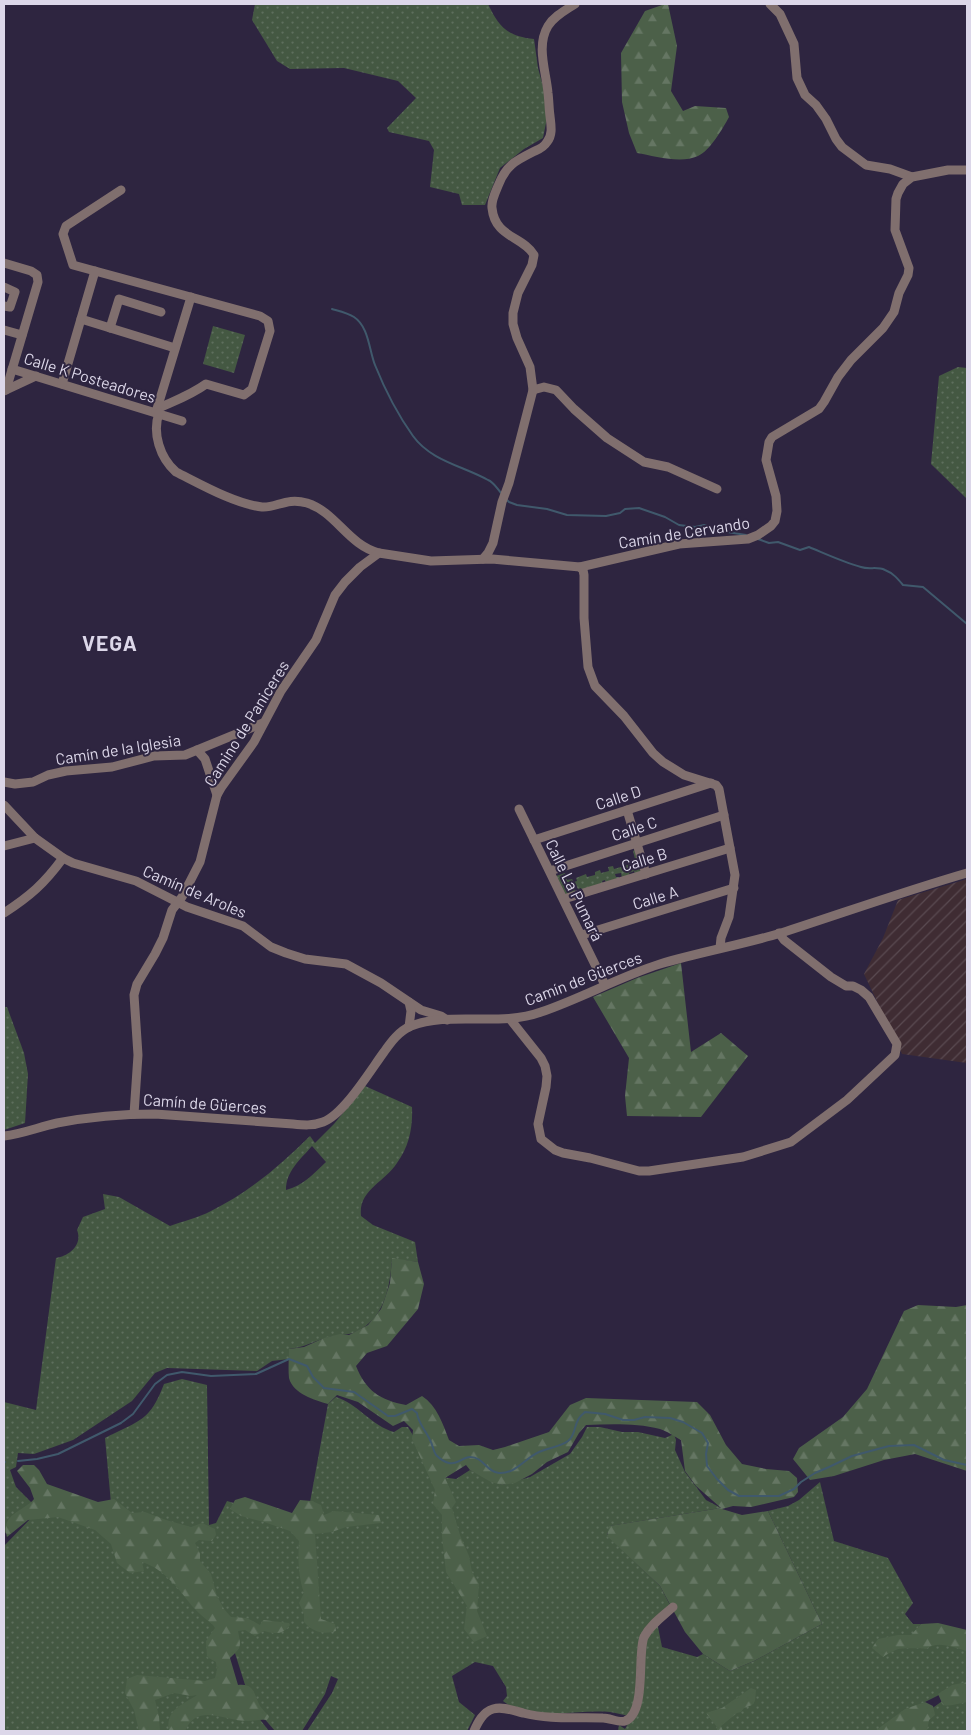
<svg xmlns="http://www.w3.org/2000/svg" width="971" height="1735" viewBox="0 0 971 1735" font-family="Barlow,sans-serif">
<defs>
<pattern id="industrial-furrows" width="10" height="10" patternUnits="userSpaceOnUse" patternTransform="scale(1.25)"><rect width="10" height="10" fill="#3f2c33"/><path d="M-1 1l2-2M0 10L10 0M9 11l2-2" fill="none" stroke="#5a4a51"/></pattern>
<pattern id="grass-dots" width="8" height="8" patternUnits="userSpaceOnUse" patternTransform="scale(1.25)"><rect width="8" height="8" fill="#445842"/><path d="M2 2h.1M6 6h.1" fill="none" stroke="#5e6f5d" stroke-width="1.8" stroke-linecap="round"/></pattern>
<pattern id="forest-firs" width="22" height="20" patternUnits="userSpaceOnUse" patternTransform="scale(1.25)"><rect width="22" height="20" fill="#4c6049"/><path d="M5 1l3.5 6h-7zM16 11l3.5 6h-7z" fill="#657663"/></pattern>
</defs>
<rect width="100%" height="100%" fill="#2e2540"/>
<path fill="url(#industrial-furrows)" d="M967,879V1063L902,1054L864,974L883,938L898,900Z"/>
<g fill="url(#grass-dots)" fill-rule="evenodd">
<path d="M255,4H488C499,27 507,36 534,39L538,68L549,108L543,138L524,149L500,168L485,205H462L459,194L430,187L434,150L429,141L389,132L387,128L416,98L398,81L344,68L290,69L277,61L252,20Z"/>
<path d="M213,326L245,335L234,373L203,364Z"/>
<path d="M958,367L967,368V499L931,464L939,376Z"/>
<path d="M635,850L641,872L635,874L634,871L629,873L630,876L622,878L621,873L615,874L616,877H619V879L606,884L605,880L602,881L603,884L582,891L581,888L578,889L576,885L574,886L576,893L563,896L553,877L565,873L567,880L572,879L574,882L577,881L576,878L586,874L587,877L595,875V872L600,870L601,873L609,871L608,867L613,866L614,869L631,864V860L635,859L633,851Z"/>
<path d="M4,1007H7L24,1053L28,1074L25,1123L4,1130Z"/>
<path d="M365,1086L412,1107C413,1127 409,1147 397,1163C385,1182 358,1190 361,1216L373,1225L415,1242L418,1262L392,1259C390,1288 384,1321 353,1333C346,1335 335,1335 326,1338C311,1342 306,1347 289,1349V1359L272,1361L257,1371L167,1368L155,1373L132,1401L73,1440L34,1454L18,1453L16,1467L10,1470L16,1487L37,1508L13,1523L4,1535V1402L36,1410L56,1258C69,1256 83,1245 77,1230L83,1217L105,1209L103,1194L119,1197L170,1226C183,1221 198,1218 211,1211C248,1193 281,1165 310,1136L315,1143L334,1124ZM312,1146L326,1162C314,1173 303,1186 286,1190C286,1171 300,1160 312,1146Z"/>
<path d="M182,1379L207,1385L209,1525L216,1523L227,1501L306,1524L328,1404L336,1397C358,1404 372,1426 394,1432L402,1427H408L423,1453L441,1477L456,1479L470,1470L502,1485L530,1477L570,1454L582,1437L587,1427H600L622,1432H638L665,1438L674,1434L676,1440L675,1450L685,1472L706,1500L721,1508L610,1526L607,1535L660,1586L670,1605L656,1617L662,1647L697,1657L703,1654L730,1671L754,1661L822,1624L768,1511L788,1506L799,1500L820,1482L834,1541L888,1558L913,1603L905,1614L913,1624H921L918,1628L967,1632V1685L951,1689L925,1702L888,1731H618L619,1725L625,1729L632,1717C625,1715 617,1713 610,1712C576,1709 532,1723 503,1701L507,1696L506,1687L493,1666L475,1662L452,1676L459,1702L475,1715L467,1731H307L332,1693L338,1679L331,1676L325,1694L302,1731H275L262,1716L246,1688L228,1631L113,1525L105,1438C118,1431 140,1423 149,1412C156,1404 160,1394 164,1384Z"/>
<path d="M59,1511L158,1550L211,1611L238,1687L254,1712L269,1731H4V1546L34,1515Z"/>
<path d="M967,1693V1731H901L945,1699Z"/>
</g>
<g fill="url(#forest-firs)">
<path d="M665,4H668L677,46L671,91L683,111L695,106L726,108L729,117C723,128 710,151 698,156C681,164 654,156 637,153L629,133L622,102L621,53L645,11Z"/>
<path d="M681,963L691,1052L721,1033L748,1056L701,1117L627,1116L625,1096L629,1058L593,997L637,978Z"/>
<path d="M392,1258L418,1262L424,1284L418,1309L387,1346L367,1353L356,1366C366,1391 380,1400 406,1405L422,1396C437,1406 443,1424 449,1440L459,1446L479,1445L493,1450L505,1447L549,1432L570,1405L586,1398L697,1402L710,1415L726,1445L742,1464L766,1469L789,1471L797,1478L798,1492L794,1497L751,1507L733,1506L722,1509L742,1515L768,1511L822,1624L754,1661L730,1671L703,1654L685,1632L660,1586L607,1536L609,1526L721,1508L696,1486L685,1471L681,1440C675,1437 667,1431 660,1429C637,1423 610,1424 586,1425L579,1433L568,1452L547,1462L532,1474L515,1483L502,1485L491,1482L470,1470L466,1465L445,1478L456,1502L452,1508L460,1535L469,1556L472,1572L479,1584L477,1611L487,1636L474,1642L464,1629L467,1606L446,1572L442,1536V1515L433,1504L435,1490L412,1439L413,1430L404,1421L393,1426L358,1402L337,1395L328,1404C315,1400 293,1394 289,1378C288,1369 289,1358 289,1349L304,1347L324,1338L340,1334L349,1335L368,1325L381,1309L384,1301L390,1283Z"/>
<path d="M918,1305L956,1307L967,1305V1471L915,1454L884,1460L834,1476L810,1480L793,1459L799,1448L843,1417L867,1389L904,1311Z"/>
<path d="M23,1465H34L39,1470L47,1484L98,1502L114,1499L132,1513L145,1512L166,1520L191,1527L202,1523L215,1529L216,1535L212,1541L199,1540L195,1543L200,1553V1561L211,1574L217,1596L224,1609L231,1617L247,1618L260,1625L263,1620L289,1623L290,1625C283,1635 275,1634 264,1631L255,1636L245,1630L238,1631C241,1647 242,1647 230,1658L238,1685C255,1683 254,1695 260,1706C263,1710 266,1713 269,1716L267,1720C260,1719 254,1721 248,1721C225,1721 197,1702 185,1731H169C165,1710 182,1705 197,1695L191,1696L174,1693L155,1700L159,1716L160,1731H139L134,1710L125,1693L127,1679L137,1675L205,1681L215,1678L217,1670L216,1662L207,1657L206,1641L215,1628L213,1625C206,1619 198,1613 192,1606C178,1588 164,1569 142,1562L144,1571L130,1573L117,1563L111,1544L95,1530L58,1517L28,1520L7,1537C0,1514 23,1512 34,1499L30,1488L17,1471Z"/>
<path d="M245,1497L292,1513L300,1500L312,1501L321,1505L324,1515L334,1511L379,1515L381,1523L346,1527L332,1532L315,1534L321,1619L335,1624L336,1631C323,1635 313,1632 304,1622V1614L299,1603L304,1593C298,1575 298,1559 299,1541L290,1531L264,1522L241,1516L230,1509L235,1500Z"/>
<path d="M938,1623L967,1630V1651C953,1648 939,1640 926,1649C921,1648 903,1648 898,1649C893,1651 887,1654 883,1657L872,1648L878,1639L898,1635H911L921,1624Z"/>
<path d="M967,1682V1702C959,1703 951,1707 943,1705L938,1694L952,1685Z"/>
<path d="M751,1688L756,1690L755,1701L752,1705L744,1708L741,1712L737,1713L721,1726L723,1731H717V1727L706,1713L722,1708Z"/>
<path d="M925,1702L933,1706L935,1715L929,1720L927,1731H875L905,1709Z"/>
</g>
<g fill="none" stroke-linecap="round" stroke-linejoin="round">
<g stroke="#40596c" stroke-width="2">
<path d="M332,309C339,311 348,313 354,317C369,327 369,350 375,365C385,390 398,415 413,436C431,461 463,466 488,480C494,482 497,489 502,494"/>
<path d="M506,499L509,502L517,505L547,509L567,515L606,516L620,513L625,509L639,508L665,517L679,525L695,527L704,525L721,531L746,535"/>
<path d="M758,539L769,543L778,542L800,550L809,547C826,554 843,562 861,567C869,570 877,566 885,570C893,573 898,579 903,585L923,587L967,624"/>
<path d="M18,1461L37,1459L58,1454L121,1423L133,1414L155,1384L167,1375L182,1372L211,1376L256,1374L289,1359L307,1366L313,1377L324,1388L354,1392L388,1416H395L412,1409L417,1413C418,1423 426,1431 430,1440C433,1445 433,1451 436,1455C439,1458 444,1462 449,1463C457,1465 463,1457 470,1457C484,1457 486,1472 499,1473C516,1474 525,1458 539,1452C548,1448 560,1447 568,1441C575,1436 574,1427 578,1420C579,1417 583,1414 585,1412L605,1414L623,1420H634L645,1417L670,1418L683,1422L702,1433L708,1443L706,1454L707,1466L717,1479L728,1490L739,1496H779L794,1489L801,1482L815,1473L829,1467L852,1456L889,1446L914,1445L944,1460L967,1465"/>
<path d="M4,1462H5"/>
</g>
<g stroke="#806f6e" stroke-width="9">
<path d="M770,4L780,14L794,44L797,78L805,95L816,105L826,119L836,139L842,147L866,165L890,169L912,177"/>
<path d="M121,190L66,226L63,234L73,265L260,316L268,321L270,331L252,389L244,395L206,384C191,395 174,401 157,409"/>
<path d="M4,263L31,271L37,275L38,282L6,390L4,391"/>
<path d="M4,287L15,292L10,307L4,306"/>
<path d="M81,319L175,348"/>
<path d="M110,328L119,299L161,312"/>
<path d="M4,330L22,335"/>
<path d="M12,369L182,421"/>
<path d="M62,384L95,271"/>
<path d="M6,390L36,376"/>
<path d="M533,390L544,387L556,390L574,409L607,438L644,462L668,467L717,489"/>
<path d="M156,412L191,297"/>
<path d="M159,413C152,433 160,458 176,472C200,484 235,504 262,507C277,508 286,497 307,503C336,512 348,545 379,553L431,561L492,559L580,567L679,544L748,539L758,535L771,526L775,521L777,511L776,496L766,460L769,442L772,437L819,409L824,402L838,377L851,360L883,328L894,312L899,293L908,275L909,268L895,230L896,199L898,193L903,184L912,177L948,170H967"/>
<path d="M483,559L488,553L493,543L502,502L509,483L533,390L530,367L517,338L513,324V313L518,293L532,265L534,255C523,236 495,238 492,208C491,201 495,193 498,186C506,165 515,161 535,151C540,149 544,147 547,142C553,135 551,125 550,116C549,109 549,101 548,93C546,71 536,46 548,26C554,16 566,10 575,4"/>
<path d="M580,567L583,570L584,575V618L588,667L595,686L624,716L653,753L663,762L684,775L716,785L719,789L735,875L729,917L721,938L720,948"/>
<path d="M197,750L205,759L217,795"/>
<path d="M4,782L15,784L33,782L48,775L66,771L112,767L154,756L185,755L263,723"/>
<path d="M4,805L35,838L63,858L73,863L136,881L187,907L243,926L271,947L286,953L305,959L346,964L381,983L421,1010L441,1016L447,1020"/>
<path d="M519,809L605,985"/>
<path d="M627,810L646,874"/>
<path d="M534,840L711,783"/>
<path d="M4,846L35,838"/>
<path d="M553,870L724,815"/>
<path d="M567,898L730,848"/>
<path d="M4,913C30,896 44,884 63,858"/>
<path d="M585,934L734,888"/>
<path d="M510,1019L541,1058L545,1066L547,1076L546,1087L538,1124L541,1139L555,1150L563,1153L590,1158L639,1171H649L743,1157L791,1142L847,1100L878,1071L895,1055L897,1044L869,997L861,990L853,986H846L831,977L784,940L779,933"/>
<path d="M409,1027L411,1011L409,1002"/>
<path d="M134,1114L138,1055L134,995L137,984L155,954L163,938L172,910L182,897L200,862L217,795L221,788L254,742L281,691L316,640L335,595L345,582L360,567L379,553"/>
<path d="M4,1136C22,1134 39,1127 57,1123C89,1117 122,1114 155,1114L293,1124C303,1125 313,1126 323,1122C344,1114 370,1071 384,1052C391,1042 399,1031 411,1026C450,1011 500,1027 541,1012C582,998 619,977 660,964C700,952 741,945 781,933C843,913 905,891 967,873"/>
<path d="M474,1731C478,1722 483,1712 493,1709C503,1706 514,1711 523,1713C550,1720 576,1717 603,1718C610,1718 619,1723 625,1721C647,1713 637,1654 644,1637C650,1625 663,1616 673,1607"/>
</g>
</g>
<g text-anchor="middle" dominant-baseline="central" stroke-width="4" stroke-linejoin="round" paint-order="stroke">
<g font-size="16" fill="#dcd7e9" stroke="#2e2540">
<text transform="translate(90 377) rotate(17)">Calle K Posteadores</text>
<text transform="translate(684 532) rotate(-9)">Camín de Cervando</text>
<text transform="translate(246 723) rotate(-58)">Camino de Paniceres</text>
<text transform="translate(118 749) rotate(-9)">Camín de la Iglesia</text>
<text transform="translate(618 797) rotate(-18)">Calle D</text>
<text transform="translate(634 828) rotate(-18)">Calle C</text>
<text transform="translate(644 859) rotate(-17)">Calle B</text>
<text transform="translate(575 890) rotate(64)">Calle La Pumará</text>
<text transform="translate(195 891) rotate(23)">Camín de Aroles</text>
<text transform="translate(655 897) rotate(-17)">Calle A</text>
<text transform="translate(583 978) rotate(-21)">Camín de Güerces</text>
<text transform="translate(205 1103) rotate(4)">Camín de Güerces</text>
</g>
<g font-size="21" font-weight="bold" letter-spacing="1" fill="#dcd7e9" stroke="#2e2540">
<text x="110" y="642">VEGA</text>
</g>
</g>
<rect width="971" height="1735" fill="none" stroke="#dcd7e9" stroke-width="10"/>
</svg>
